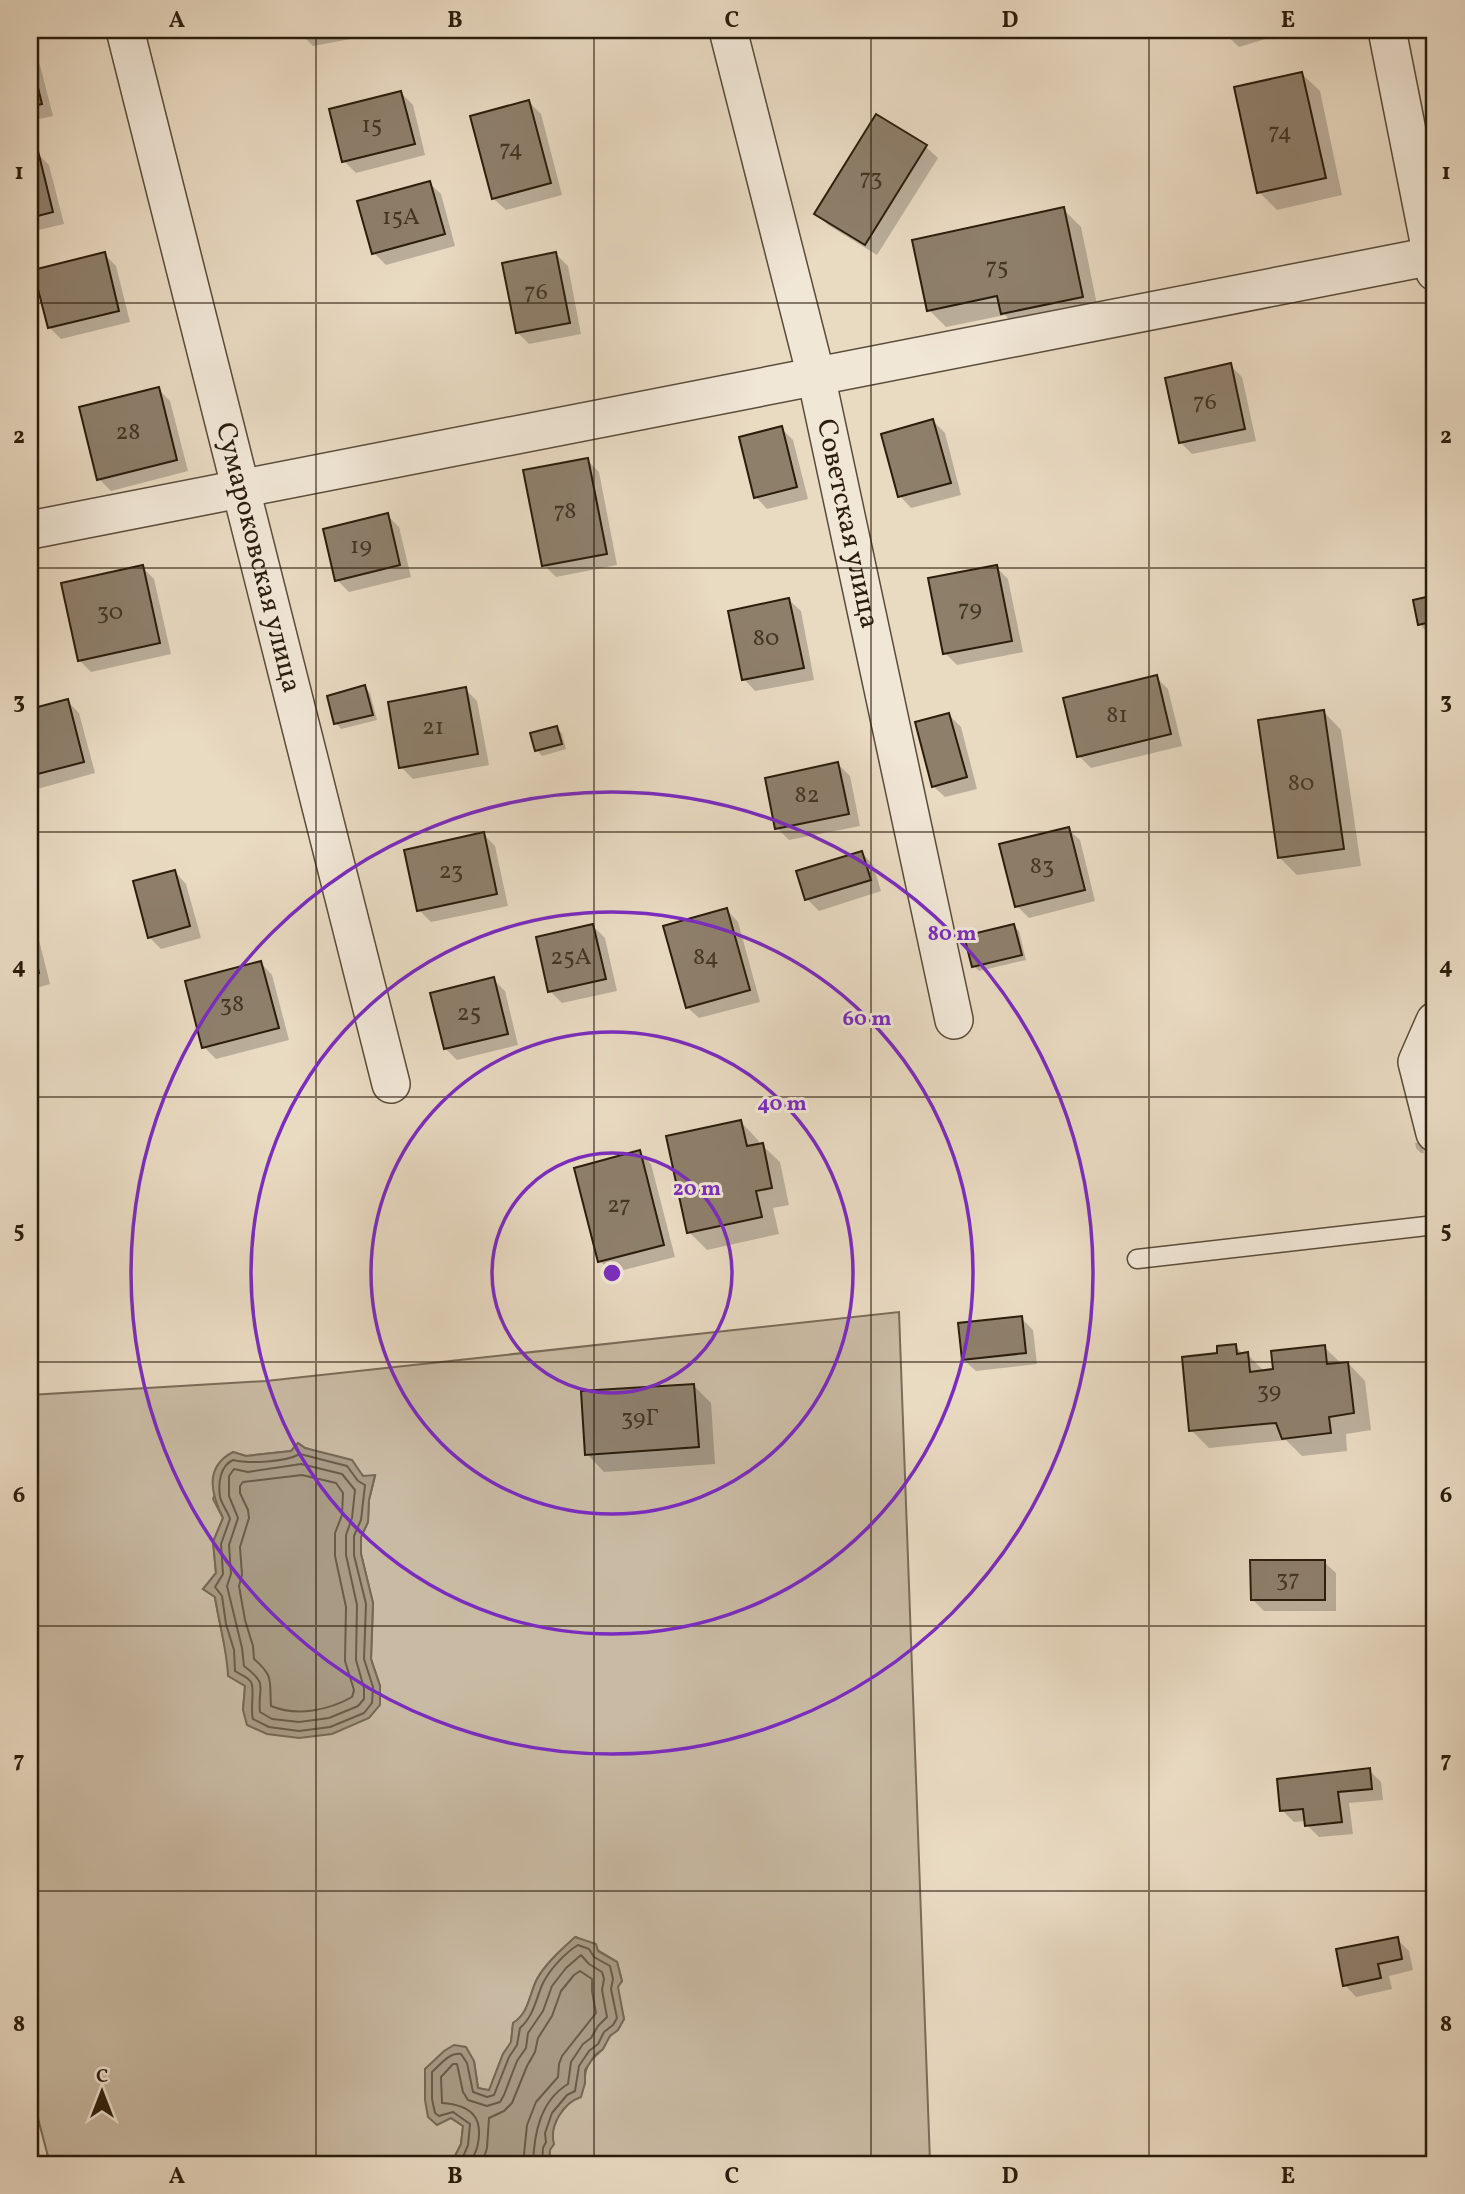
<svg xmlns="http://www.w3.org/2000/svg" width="1465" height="2194" viewBox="0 0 1465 2194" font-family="Vollkorn,serif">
<rect width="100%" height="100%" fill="#e9dac2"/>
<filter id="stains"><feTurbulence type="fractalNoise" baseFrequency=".00286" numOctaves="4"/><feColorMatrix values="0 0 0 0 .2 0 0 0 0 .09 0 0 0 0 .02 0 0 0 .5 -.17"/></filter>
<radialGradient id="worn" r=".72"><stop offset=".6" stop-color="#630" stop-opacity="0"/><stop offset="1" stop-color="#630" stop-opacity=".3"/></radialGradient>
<path fill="#c9baa3" stroke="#7a6c58" stroke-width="2" fill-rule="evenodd" d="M899,1312L930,2162L912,2164H549L551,2134L558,2116L585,2083C584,2066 590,2061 602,2050C606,2046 606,2040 610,2036C615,2030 620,2026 624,2019L617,1987L622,1981L617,1962L576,1937C562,1949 546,1963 537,1979C529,1995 529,2013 513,2023L511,2043L503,2054L489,2091L478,2088L474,2061L433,2063L425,2069L451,2118L463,2126L461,2144L455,2156L456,2164H50L30,2088V1395L266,1381ZM298,1443L305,1448L320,1453L364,1476H375L369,1500L368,1522L361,1537V1554L373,1603L371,1659L380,1686L243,1710L245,1686L229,1676C227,1649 219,1624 215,1597L203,1589L216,1573L213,1542L223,1518L213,1499L233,1452L246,1456L291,1451Z"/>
<g fill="#a89a84" stroke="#766854" stroke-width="2">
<path d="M298,1443L305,1448L352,1460L363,1476L375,1475L369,1500L368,1522L361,1537V1554L373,1603L371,1659L380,1686V1705L369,1718L332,1734L299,1738L267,1734L247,1725L243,1710L245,1686L228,1676C227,1649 219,1624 215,1597L203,1589L216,1573L213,1542L223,1518C211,1494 204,1467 233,1452L246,1456L291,1451Z"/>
<path d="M575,1937L596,1944L598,1951L617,1962L622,1981L618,1987L624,2019L618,2030L610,2036L603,2049L595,2055L585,2070V2083L581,2097C563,2103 549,2126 554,2144L550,2150L549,2164H456L455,2156L461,2144L463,2126L451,2118L437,2125L428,2117L425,2100V2069L444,2051L454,2045L466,2047L474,2061L478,2088L489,2090L503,2054L511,2042L513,2023C529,2013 529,1995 537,1979C546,1963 562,1949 575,1937Z"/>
</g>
<g fill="#0003">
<path d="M301,30H388V32L313,46L301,34Z"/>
<path d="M1221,30H1295L1239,47Z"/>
<path d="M30,55L40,65L53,116L30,121Z"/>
<path d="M1302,74L1320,91L1342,195L1277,210L1259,192Z"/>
<path d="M401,93L413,105L425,155L356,173L344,161Z"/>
<path d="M529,102L541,114L562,195L506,210L494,199L472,118Z"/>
<path d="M926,147L938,158L877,255L828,225L816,213Z"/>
<path d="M37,153L49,165L64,224L30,232V155Z"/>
<path d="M429,183L441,194L455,246L386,265L374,253Z"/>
<path d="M1063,209L1081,227L1099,314L1020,331L1005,315L946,327L929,310Z"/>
<path d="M104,254L116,266L130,322L61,339L49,327Z"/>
<path d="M556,254L568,266L581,334L529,344L517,332Z"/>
<path d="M1230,365L1242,377L1256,441L1192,454L1180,442Z"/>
<path d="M158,389L170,401L188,471L111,491L99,479Z"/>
<path d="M933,421L945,433L961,495L911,508L900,496Z"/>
<path d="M781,428L793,440L808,499L767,509L756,497Z"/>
<path d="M587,460L599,472L617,565L556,577L544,565Z"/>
<path d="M387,515L399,527L411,577L349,592L337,580Z"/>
<path d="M142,567L154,579L171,654L91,672L79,660Z"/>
<path d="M996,567L1008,579L1023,652L957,665L945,653Z"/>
<path d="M1435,597V628L1425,630L1420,624L1415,601Z"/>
<path d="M789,600L801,611L814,680L755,691L744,679Z"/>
<path d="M1156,677L1168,689L1182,746L1091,768L1079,756Z"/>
<path d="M365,687L370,693L377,720L341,729L336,723Z"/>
<path d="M465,689L477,701L489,765L413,779L401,767Z"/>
<path d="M67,701L79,713L95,773L30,791V711Z"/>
<path d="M1324,712L1341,730L1361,866L1297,875L1279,857Z"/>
<path d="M949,715L961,727L977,789L945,797L933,786Z"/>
<path d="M556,728L562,733L566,749L542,756L537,750Z"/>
<path d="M838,764L850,776L860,826L789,840L777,828Z"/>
<path d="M1068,829L1080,840L1095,901L1029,918L1017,906Z"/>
<path d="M483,834L495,846L508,906L431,922L419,910Z"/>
<path d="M862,853L873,865L881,891L819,911L807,899Z"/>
<path d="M175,872L186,884L201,938L161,949L149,937Z"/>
<path d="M727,910L738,922L760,1002L699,1018L687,1007Z"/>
<path d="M593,926L605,938L617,991L562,1003L550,991Z"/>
<path d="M1014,926L1019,931L1026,960L979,971L974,966Z"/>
<path d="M30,927L38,936L50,984L30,990Z"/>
<path d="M261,963L272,975L289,1040L216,1059L204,1047Z"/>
<path d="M493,979L505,991L518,1045L457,1060L445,1048Z"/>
<path d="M741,1122L758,1140L760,1145H762L780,1162L789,1205L773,1208L779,1234L707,1250L689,1232Z"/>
<path d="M1415,1143H1418L1423,1148L1424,1153H1421L1416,1148Z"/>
<path d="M639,1152L651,1164L675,1257L612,1273L600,1261Z"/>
<path d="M1021,1318L1033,1330L1037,1364L976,1371L964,1360Z"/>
<path d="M1235,1346L1244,1355L1247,1354L1265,1372L1275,1371L1324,1347L1342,1364L1348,1363L1365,1381L1371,1430L1346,1434L1347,1451L1302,1456L1286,1440L1209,1448L1191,1430L1219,1354Z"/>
<path d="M694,1386L711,1403L715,1464L604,1472L587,1454Z"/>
<path d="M1324,1562L1336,1573V1611H1264L1252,1599Z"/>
<path d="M1369,1770L1381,1782L1383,1800L1349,1803L1353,1834L1319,1837L1307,1825L1306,1821L1294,1822L1282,1810Z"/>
<path d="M1397,1939L1409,1951L1413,1970L1389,1976L1392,1989L1356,1997L1345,1985Z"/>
</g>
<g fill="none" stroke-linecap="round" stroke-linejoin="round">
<g stroke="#6a5c48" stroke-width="2">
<path d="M300,1454L347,1466L358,1481L365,1485L361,1520L354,1536V1555L366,1604L364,1659L373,1687L372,1703L364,1713L330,1727L299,1731L269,1727L253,1719C250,1709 255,1688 251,1682C248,1677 239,1674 235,1671L234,1650L226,1624L222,1596L215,1587L223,1574L221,1544L230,1519C228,1512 222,1505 220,1497C218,1483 220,1466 233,1460C250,1464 285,1462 300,1454Z"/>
<path d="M301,1464L342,1474L355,1490L352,1518L346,1535V1555L357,1605L356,1660L364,1688V1699L358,1706L329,1718L299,1722L272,1719L260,1712C257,1685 270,1686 244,1666L242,1648L227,1586L231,1574L229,1545L238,1518L229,1496V1476L234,1469L248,1472Z"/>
<path d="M302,1475L336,1483L343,1493L342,1515L335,1533V1556L346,1607L345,1661L354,1690L352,1697C329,1710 297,1717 271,1706C269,1682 275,1677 254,1659L253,1646L245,1620L239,1586L242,1575L240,1547L249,1518L248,1510L240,1493V1486L243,1482Z"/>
<path d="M463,2164V2157L468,2145L470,2124L453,2112L439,2116L435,2113L432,2099V2072C440,2065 449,2052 461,2054L467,2063L473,2092L487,2097L494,2095L509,2057L517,2045L520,2028C534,2016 536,1998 543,1983C550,1969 566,1952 578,1945L589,1949L594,1957L610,1966L613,1979L611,1989L617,2018L613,2025L604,2032L598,2044L589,2051L579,2066L575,2091L567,2095L552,2113L545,2133L546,2142L543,2148L542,2164"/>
<path d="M472,2164C472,2157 475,2154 477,2148C485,2116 470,2105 442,2103L441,2077L453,2064H457L463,2092L468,2100L487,2106L500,2102L504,2095L517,2061L526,2048L528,2033L543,2011L552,1986L566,1968L581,1955L589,1964L602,1972L604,1979L602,1990L607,2017L598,2026L591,2038L583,2044L571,2062L568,2084C540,2101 534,2134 533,2164"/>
<path d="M482,2164L487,2148L489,2118L504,2111L512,2103L527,2066L535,2052L538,2038L552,2016L561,1991L574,1975L580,1971L592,1979V1991L596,2013L562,2056L559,2064L558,2077L536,2102L527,2125L523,2164"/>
</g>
</g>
<g fill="#8e7f6b" stroke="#2b1d0c" stroke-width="2">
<path d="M30,55L42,104L30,107Z"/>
<path d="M1302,72L1326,178L1257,193L1234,87Z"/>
<path d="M401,91L415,144L342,162L329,109Z"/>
<path d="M529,100L551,183L492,199L470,116Z"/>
<path d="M876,114L927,145L865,245L814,214Z"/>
<path d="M38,151L53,212L30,218V153Z"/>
<path d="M430,181L445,234L372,254L357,201Z"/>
<path d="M1064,207L1083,297L1001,314L997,296L927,311L912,240Z"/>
<path d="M105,252L119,311L48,328L33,270Z"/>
<path d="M556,252L570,323L516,333L502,263Z"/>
<path d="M1231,363L1245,429L1179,443L1165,378Z"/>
<path d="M159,387L177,460L97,480L79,407Z"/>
<path d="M933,419L951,483L898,497L881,434Z"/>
<path d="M782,426L797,487L754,498L739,437Z"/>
<path d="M588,458L607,554L542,566L523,470Z"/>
<path d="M388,513L400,565L335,581L323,529Z"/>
<path d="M143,565L160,643L78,661L61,583Z"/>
<path d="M997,565L1012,641L943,654L928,578Z"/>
<path d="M1435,595V621L1418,625L1413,600Z"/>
<path d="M789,598L804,668L742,680L728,611Z"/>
<path d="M1157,675L1171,734L1077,757L1063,698Z"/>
<path d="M365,685L373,715L334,724L327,696Z"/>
<path d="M466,687L478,754L399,768L388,702Z"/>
<path d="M68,699L84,762L30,776V709Z"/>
<path d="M1324,710L1344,849L1278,858L1258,720Z"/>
<path d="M949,713L967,777L932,787L915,722Z"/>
<path d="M557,726L562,744L535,751L530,733Z"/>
<path d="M838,762L849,814L775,829L765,778Z"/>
<path d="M1069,827L1085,890L1015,907L999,844Z"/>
<path d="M484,832L497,894L417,911L404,850Z"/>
<path d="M862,851L871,880L805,900L796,871Z"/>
<path d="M175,870L190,926L148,938L133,881Z"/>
<path d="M727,908L750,990L686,1008L663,926Z"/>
<path d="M593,924L606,979L548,992L536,937Z"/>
<path d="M1014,924L1022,955L972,967L964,936Z"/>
<path d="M30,934L39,973L30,975Z"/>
<path d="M261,961L279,1028L202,1048L185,981Z"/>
<path d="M494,977L508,1034L444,1049L430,993Z"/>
<path d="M741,1120L747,1146L763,1143L772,1188L756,1191L762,1217L687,1233L666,1136Z"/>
<path d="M640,1150L664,1245L598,1262L574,1168Z"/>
<path d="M1022,1316L1026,1353L962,1360L958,1323Z"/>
<path d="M1236,1344L1237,1354L1248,1352L1250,1372L1273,1369L1271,1351L1325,1345L1327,1364L1348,1362L1354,1413L1329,1417L1331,1433L1282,1439L1276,1423L1189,1431L1182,1357L1217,1353V1346Z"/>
<path d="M694,1384L699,1447L585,1455L581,1391Z"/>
<path d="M1250,1560H1325V1600H1251Z"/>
<path d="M1370,1768L1372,1789L1338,1792L1342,1822L1305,1826L1303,1809L1280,1811L1277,1779Z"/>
<path d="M1398,1937L1402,1959L1378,1964L1381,1978L1343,1986L1336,1949Z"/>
</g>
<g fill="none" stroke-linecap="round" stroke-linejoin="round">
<defs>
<path id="lane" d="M1137,1259L1435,1225"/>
<g id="street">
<path id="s1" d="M125,30L391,1084"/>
<path id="s2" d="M728,30L816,376L954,1020"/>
<path d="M1387,30L1435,272"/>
<path d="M30,530L1432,256"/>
<path d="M1435,1021L1417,1062L1435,1133"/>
</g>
</defs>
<use href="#lane" stroke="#5a4c3a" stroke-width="21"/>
<use href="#street" stroke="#5a4c3a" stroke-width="40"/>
<use href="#lane" stroke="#f1e7d7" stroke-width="18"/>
<use href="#street" stroke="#f1e7d7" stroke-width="37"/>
</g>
<path fill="none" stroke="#2b1d0c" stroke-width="2" stroke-opacity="0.55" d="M316,30V2164M594,30V2164M871,30V2164M1149,30V2164M30,303H1435M30,568H1435M30,832H1435M30,1097H1435M30,1362H1435M30,1626H1435M30,1891H1435"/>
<g fill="none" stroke="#7b2cbf" stroke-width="3.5">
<circle cx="612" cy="1273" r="120"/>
<circle cx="612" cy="1273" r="241"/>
<circle cx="612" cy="1273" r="361"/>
<circle cx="612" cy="1273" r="481"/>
</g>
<g text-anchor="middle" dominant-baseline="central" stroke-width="6" stroke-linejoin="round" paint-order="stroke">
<g font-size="24" fill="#443624">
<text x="372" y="126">15</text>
<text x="1280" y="133">74</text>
<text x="511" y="150">74</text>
<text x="871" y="179">73</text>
<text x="401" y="218">15А</text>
<text x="997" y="268">75</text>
<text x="536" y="293">76</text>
<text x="1205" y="403">76</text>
<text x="128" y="433">28</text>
<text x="565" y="512">78</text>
<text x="361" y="547">19</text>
<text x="970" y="610">79</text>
<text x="110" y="613">30</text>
<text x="766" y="639">80</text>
<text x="1117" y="716">81</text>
<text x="433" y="728">21</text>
<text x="1301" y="784">80</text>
<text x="807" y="796">82</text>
<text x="1042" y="867">83</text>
<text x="451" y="872">23</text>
<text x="571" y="958">25А</text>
<text x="706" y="958">84</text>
<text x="232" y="1005">38</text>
<text x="469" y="1014">25</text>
<text x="619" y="1206">27</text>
<text x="1269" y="1392">39</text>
<text x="640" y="1419">39Г</text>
<text x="1288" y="1580">37</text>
</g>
<g font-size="28" fill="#2b1d0c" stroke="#f1e7d7">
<text stroke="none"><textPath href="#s2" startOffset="508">Советская улица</textPath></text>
<text stroke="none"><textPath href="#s1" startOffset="544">Сумароковская улица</textPath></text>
</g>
</g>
<circle cx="612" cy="1273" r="10" fill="#7b2cbf" stroke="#f1e7d7" stroke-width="3.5"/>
<g font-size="21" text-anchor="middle" font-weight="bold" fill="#7b2cbf" stroke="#f1e7d7" stroke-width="6" stroke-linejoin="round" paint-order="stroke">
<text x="952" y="940">80 m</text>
<text x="867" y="1025">60 m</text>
<text x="782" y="1110">40 m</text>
<text x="697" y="1195">20 m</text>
</g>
<rect width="1465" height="2194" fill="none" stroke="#e9dac2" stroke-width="77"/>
<g transform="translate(102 2092)" stroke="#f1e7d7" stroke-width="5" paint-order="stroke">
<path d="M0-5L12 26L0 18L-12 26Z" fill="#2b1d0c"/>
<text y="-10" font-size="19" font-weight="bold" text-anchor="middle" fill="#2b1d0c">С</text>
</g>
<rect x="38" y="38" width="1388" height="2118" fill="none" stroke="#2b1d0c" stroke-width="2.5"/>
<g font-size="23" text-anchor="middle" font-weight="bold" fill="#2b1d0c">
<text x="177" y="27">A</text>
<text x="455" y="27">B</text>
<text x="732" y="27">C</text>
<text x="1010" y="27">D</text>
<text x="1288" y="27">E</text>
<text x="19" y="179">1</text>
<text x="1446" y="179">1</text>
<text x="19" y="443">2</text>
<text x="1446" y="443">2</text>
<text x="19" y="708">3</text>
<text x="1446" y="708">3</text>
<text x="19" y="973">4</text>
<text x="1446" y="973">4</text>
<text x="19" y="1237">5</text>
<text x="1446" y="1237">5</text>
<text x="19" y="1502">6</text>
<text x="1446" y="1502">6</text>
<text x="19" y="1767">7</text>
<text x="1446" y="1767">7</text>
<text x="19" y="2031">8</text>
<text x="1446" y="2031">8</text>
<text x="177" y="2183">A</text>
<text x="455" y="2183">B</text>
<text x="732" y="2183">C</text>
<text x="1010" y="2183">D</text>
<text x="1288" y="2183">E</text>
</g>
<rect width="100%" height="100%" filter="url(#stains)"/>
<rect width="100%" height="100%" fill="url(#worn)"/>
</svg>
